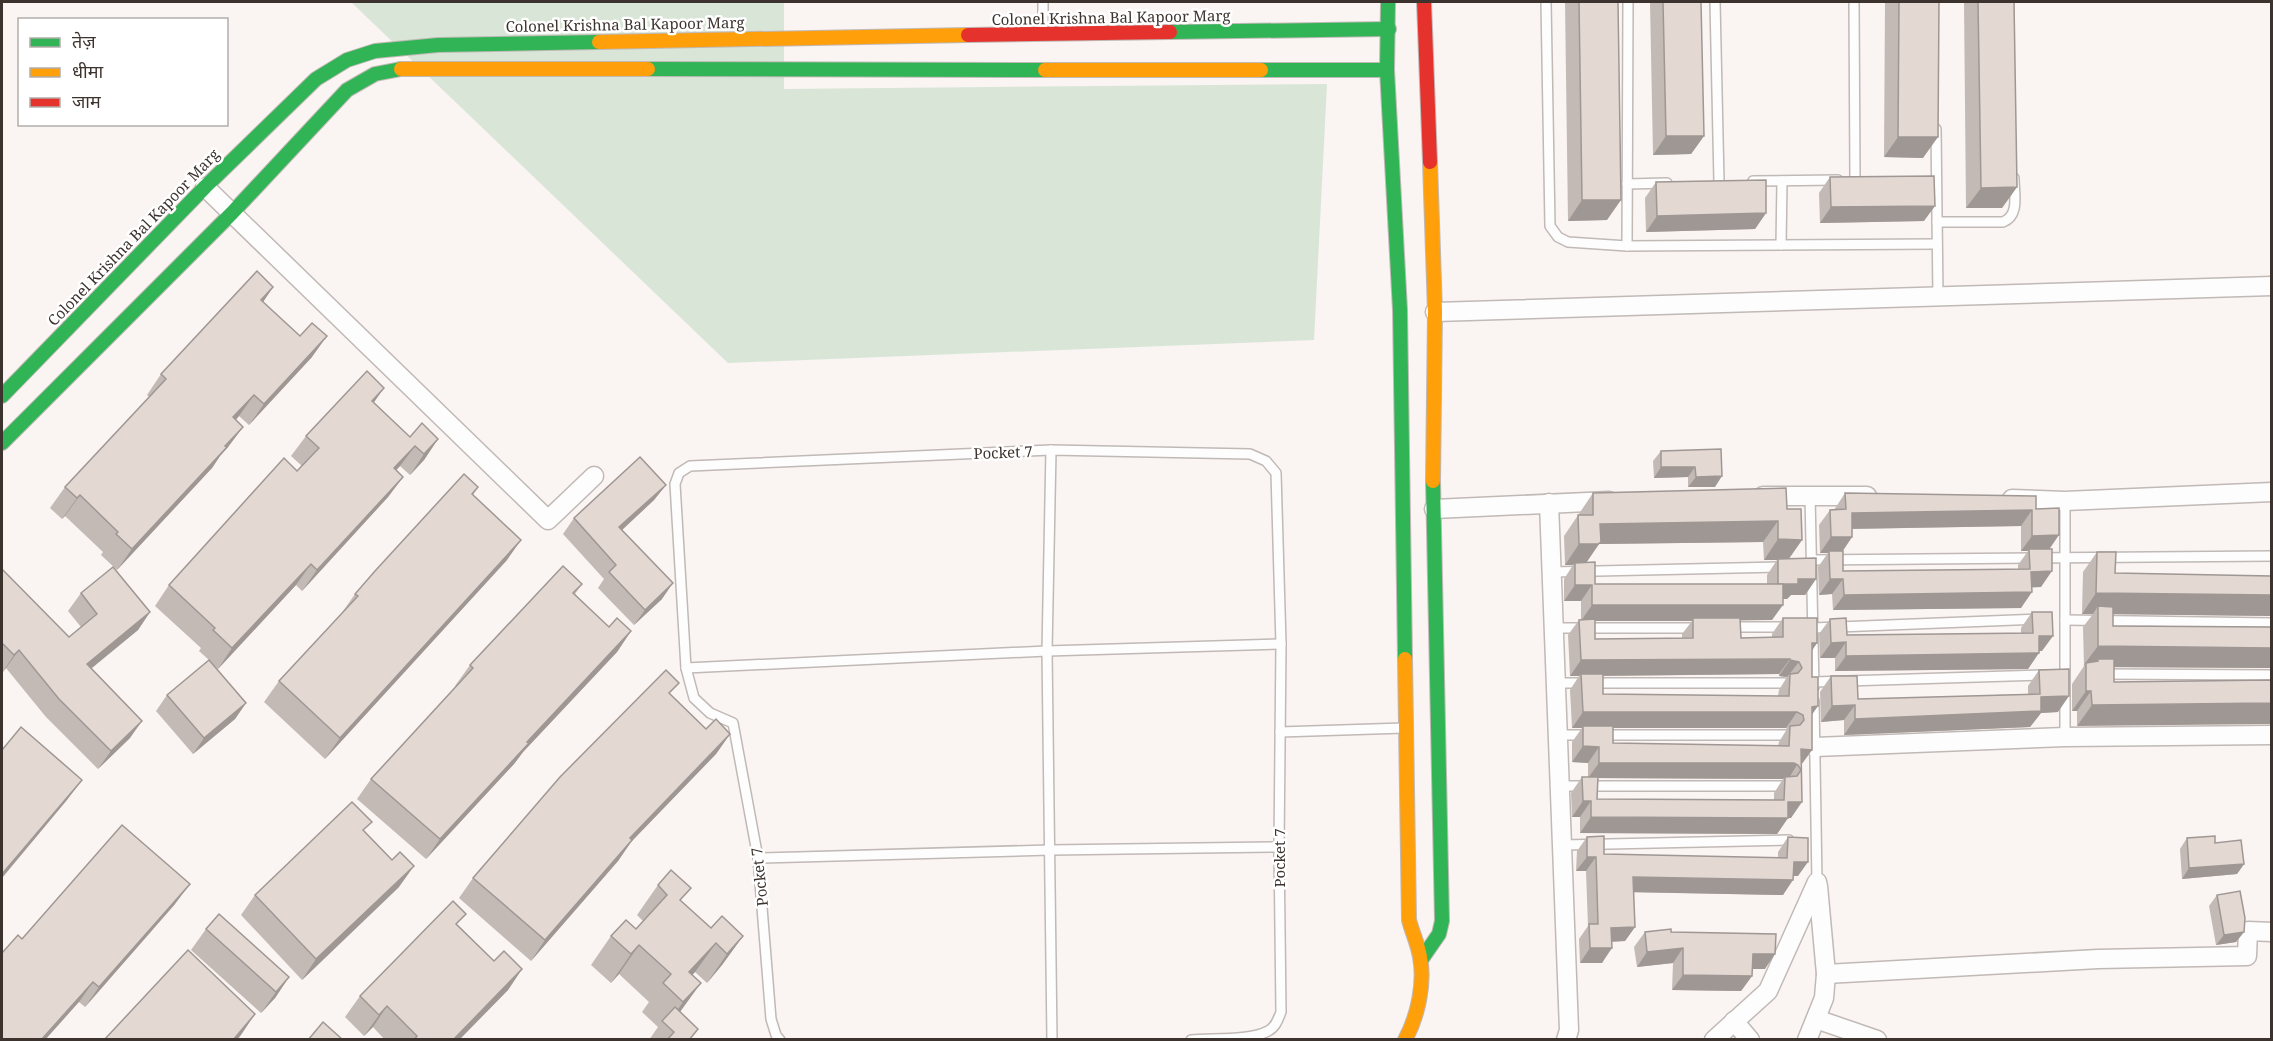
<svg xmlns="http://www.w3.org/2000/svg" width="2273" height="1041" viewBox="0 0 2273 1041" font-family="'Noto Serif','Noto Sans Devanagari',serif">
<rect width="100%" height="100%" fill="#faf4f2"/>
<path fill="#d8e5d7" d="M351,2H784V89L1327,84L1314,340L728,363Z"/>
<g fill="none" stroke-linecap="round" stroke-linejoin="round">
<defs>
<g id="lane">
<path d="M1546,2L1550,226L1558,237L1568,242L1627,246"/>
<path d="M1628,2L1627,246L1937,244"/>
<path d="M1715,2L1719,182"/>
<path d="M1854,2L1855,179"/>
<path d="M1043,32V2"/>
<path d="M1936,129L1938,298"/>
<path d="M1753,181L1838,180"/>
<path d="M1627,184L1667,183"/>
<path d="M1937,222H2003C2020,215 2014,194 2014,178"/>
<path d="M1781,245L1782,181"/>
<path d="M1051,450L1047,651L1052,1040"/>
<path d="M1810,495L1814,687"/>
<path d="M1811,560L2272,556"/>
<path d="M1552,572L1782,567"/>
<path d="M2065,620L2272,623"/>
<path d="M1729,627H1781"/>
<path d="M1554,628H1697"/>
<path d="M1813,628L2038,619"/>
<path d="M686,668L1047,651L1281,644"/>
<path d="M2103,674L2272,675"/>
<path d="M1814,682L2044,675"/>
<path d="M1556,683H1784"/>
<path d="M1814,701L1817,882"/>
<path d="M1280,732L1404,728"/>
<path d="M1558,735H1588"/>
<path d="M1602,735H1786"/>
<path d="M2065,737V501"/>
<path d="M1561,786H1783"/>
<path d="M1563,845L1789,840"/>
<path d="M758,858L1050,850L1279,847"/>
<path d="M780,1040L776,1035L771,1019L758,858L733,723L710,713L694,698L686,668L675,484L679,473L690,466L1051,450L1250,454L1266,461L1276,473L1281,644L1279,847L1281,1012C1278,1019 1276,1027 1268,1031C1250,1041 1212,1038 1191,1040"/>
</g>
<g id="street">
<path d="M205,187L548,520L594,476"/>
<path d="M1435,312L2272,286"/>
<path d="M1763,496H1867"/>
<path d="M2012,499L2065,501L2272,492"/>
<path d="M1549,503L1569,1030L1566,1040"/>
<path d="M1434,509L1609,501"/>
<path d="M1815,747L2065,737L2272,735"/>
<path d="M1826,974L2098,959L2247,956L2248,931L2272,932"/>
<path d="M1816,1019L1877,1040"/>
<path d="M1734,1021L1750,1040"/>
<path d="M1714,1040L1768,991L1817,882"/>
<path d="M1807,1040L1824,998L1826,974L1818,886"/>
</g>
<g id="fast">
<path d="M1388,2L1387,70L1400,310L1405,659"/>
<path d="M1170,32L1389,29"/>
<path d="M648,69L1045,70"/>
<path d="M1261,70H1387"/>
<path d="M2,396L205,187L316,79L347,60L375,51L438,45L599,42"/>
<path d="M2,443L232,213L347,90L375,74L401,69"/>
<path d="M1421,960L1439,934L1442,921L1433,481"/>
</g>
<g id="slow">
<path d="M599,42L968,35"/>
<path d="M401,69H648"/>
<path d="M1045,70H1261"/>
<path d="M1430,162L1435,312L1433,481"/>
<path d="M1405,1040C1418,1016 1425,983 1420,957C1418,944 1412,932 1409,920L1405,659"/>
</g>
<g id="jam">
<path d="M1424,2L1430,162"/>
<path d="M968,35L1170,32"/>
</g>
</defs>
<use href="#lane" stroke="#c0b9b6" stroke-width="12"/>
<use href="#street" stroke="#c0b9b6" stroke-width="21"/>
<use href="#fast" stroke="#c0b9b6" stroke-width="16"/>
<use href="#slow" stroke="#c0b9b6" stroke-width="16"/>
<use href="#jam" stroke="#c0b9b6" stroke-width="16"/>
<use href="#lane" stroke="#fefdfd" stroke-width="9"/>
<use href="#street" stroke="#fefdfd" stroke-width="18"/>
<use href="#fast" stroke="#30b455" stroke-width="14"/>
<use href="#slow" stroke="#ff9f0a" stroke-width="14"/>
<use href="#jam" stroke="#e5322d" stroke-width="14"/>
</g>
<g fill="#c3bab5" fill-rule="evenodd">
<path d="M1565,2H1618L1607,220L1568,221Z"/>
<path d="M1650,2H1701L1704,136L1691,154L1653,155Z"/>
<path d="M1885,2H1939L1923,158L1884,157Z"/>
<path d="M1964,2H2014L2017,187L2002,208H1966Z"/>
<path d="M1830,177L1924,221L1820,223L1819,193Z"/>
<path d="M1656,182L1766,213L1755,229L1646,232L1645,198Z"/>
<path d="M273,287L263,302L312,357L249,425L239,416L236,420L243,427L228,447L220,456L212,468L117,570L101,555L103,552L65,516L62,519L50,508L65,487L149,397L147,395L161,374Z"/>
<path d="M374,403L410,437L438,439L424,460L410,475L400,466L396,470L403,477L388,497L302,591L296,585L218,669L213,665L246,703L235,719L193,754L156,711L167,695L209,660L199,651L201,648L155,606L169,585L302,466L291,456L306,436Z"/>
<path d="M1721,449L1715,487H1688V477L1654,478L1653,461L1661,451Z"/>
<path d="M666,485L654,500L622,530L662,599L634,625L598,588L604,579L563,534L574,518Z"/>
<path d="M478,487L473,495L507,560L325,759L264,702L279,681L341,614L355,594Z"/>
<path d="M1593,493L1787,509L1802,540L1789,559L1816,579L1805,595H1791L1787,599H1783L1772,620H1740L1741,638L1772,637V634L1783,618L1817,643L1812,651V750L1801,765L1791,818H1788L1777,834L1580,833V817H1572L1571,793L1582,777H1588V763L1572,762V742L1582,728H1572L1570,690L1579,676H1570L1568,635L1579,620H1581V601H1564V579L1573,565H1565L1564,536ZM1763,542L1764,560H1777L1767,575V584H1595L1586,563L1599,544ZM1595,621H1692L1682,634V638L1595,639ZM1779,674V676L1787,677L1779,690L1778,696L1603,694V676ZM1613,728H1786L1787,729L1779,742L1778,746L1613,743ZM1598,778L1783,779L1774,793V800L1597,799Z"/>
<path d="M1845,493L2036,509L2050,549L2041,587H2031L2021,608L1833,610L1832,594L1819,595L1818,567L1828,553H1820L1819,525L1830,510H1834ZM2021,526V551H2028L2018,565V569L1843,571V551L1852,537V529Z"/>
<path d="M2097,552L2115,573L2271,616L2113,614V626L2270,627L2271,624V668L2114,667V682L2077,726V711H2072V684L2084,666L2083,627L2093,614H2082L2083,572Z"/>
<path d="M2,569L69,637L81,627L68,611L81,593L150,612L138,630L91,668L130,738L98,769L46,717L6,668L2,673Z"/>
<path d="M582,584L575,594L609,627L631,631L617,652L523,752L514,764L426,859L357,799L371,779L456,687L455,686L470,665Z"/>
<path d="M2032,612L2042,651H2039L2028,669L1835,671V658H1820L1819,634L1830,619L1847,635L2021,633V628Z"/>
<path d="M2039,670L2058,712L2041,713L2030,727L1844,735V720L1821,722L1820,692L1831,676L1858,699L2028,694V686Z"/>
<path d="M671,695L706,729L730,734L716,754L631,842L618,861L531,961L459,898L473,878Z"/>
<path d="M365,832L392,860L399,887L302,980L241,915L255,895Z"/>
<path d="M1587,837L1604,854L1778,858V852L1788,837L1798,876H1793L1783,895L1633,892L1635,927L1625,941L1612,942L1602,963H1580L1579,939L1588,926L1586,871H1576L1577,851Z"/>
<path d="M2187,838L2215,843L2244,864L2237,874L2182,879L2180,849Z"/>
<path d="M658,885L682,902L711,928L743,936L722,965L707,983L695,972L692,975L680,1012L691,1040H649L658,1027L642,1012L649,1002L619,974L611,983L591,965L611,936L636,929L643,921L637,915Z"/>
<path d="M2217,895L2244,932L2236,942L2216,945L2209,906Z"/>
<path d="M175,904L85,1007L79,1002L22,939Z"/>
<path d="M458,925L494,961L522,969L508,990L459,1040H385L373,1027L364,1036L345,1017L360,996Z"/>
<path d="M206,929L289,977L275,998L261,1013L191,950Z"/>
<path d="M1645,932H1671L1765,969H1752V976L1741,991L1672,990L1673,963L1637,967L1634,947Z"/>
</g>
<g fill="#9f9793">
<path d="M1666,136H1704L1691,154L1653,155Z"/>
<path d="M1898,137H1938L1923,158L1884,157Z"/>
<path d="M2017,187L2002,208H1966L1981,188Z"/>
<path d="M1582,200H1621L1607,220L1568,221Z"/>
<path d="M1935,206L1924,221L1820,223L1831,207Z"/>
<path d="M1766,213L1755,229L1646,232L1657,216Z"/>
<path d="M273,287L259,308L261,300Z"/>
<path d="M327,336L312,357L249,425L264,404Z"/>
<path d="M384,388L370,408L372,401Z"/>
<path d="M254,395L239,416L219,438L233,417Z"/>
<path d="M243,427L228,447L220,456L212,468L117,570L132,549Z"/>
<path d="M438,439L424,460L410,475L424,454Z"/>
<path d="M415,446L400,466L379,489L394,468Z"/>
<path d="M1661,467H1695L1688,477L1654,478Z"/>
<path d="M1722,476L1715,487H1688L1696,477Z"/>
<path d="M403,477L388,497L302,591L317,570Z"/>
<path d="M666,485L654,500L608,543L619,527Z"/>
<path d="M80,495L65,516L62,519L77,498Z"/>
<path d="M2032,510L2021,526L1841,529L1852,513Z"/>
<path d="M1778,521L1763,542L1599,544L1586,563H1575L1573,565H1565L1579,544L1600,524Z"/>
<path d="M2059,535L2048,551L2029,549L2028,551H2021L2032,536Z"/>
<path d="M1831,537H1852L1841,553L1829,551L1828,553H1820Z"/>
<path d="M1778,539L1802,540L1787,561L1778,559L1777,560H1764Z"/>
<path d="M521,540L507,560L325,759L340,738Z"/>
<path d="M311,564L296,585L218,669L232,648Z"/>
<path d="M2052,571L2041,587L2020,588L2031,572Z"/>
<path d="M1798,579H1816L1805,595H1791L1787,599H1767L1778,584Z"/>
<path d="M1830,579H1843L1832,594L1819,595Z"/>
<path d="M673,583L662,599L634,625L645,610Z"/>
<path d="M1575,585H1592L1581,601H1564Z"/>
<path d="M2032,592L2021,608L1833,610L1844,595Z"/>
<path d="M2096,593L2271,595V616L2098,614V606L2093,614H2082Z"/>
<path d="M1592,605H1783L1772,620L1693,621V618L1692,621H1581Z"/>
<path d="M150,612L138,630L75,682L87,664Z"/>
<path d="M631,631L617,652L523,752L514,764L426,859L440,839L527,742Z"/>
<path d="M2039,636H2053L2042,651H2028Z"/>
<path d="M1846,642L1835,658H1820L1831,643Z"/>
<path d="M1812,643H1817L1806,658Z"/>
<path d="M2098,646L2271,648V668L2094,667L2098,661V659L2093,667L2086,663L2083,666Z"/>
<path d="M19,650L6,668L2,673L14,655Z"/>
<path d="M2039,653L2028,669L1835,671L1846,656Z"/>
<path d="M1790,659L1779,674L1581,676V674L1579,676H1570L1581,660Z"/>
<path d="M1790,660L1799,662L1787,677L1779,676Z"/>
<path d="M2086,691H2091L2077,711H2072Z"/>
<path d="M2069,696L2058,712L2041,713L2030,727L1844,735L1855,719L2041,697Z"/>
<path d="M246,703L235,719L193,754L204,738Z"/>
<path d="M2271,703V724L2077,726L2092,705Z"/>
<path d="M1855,705L1844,720L1821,722L1832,706Z"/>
<path d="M1818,706L1807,722L1812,707Z"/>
<path d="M1583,712H1797L1786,728H1583V726L1582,728H1572Z"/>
<path d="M142,721L130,738L98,769L111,751Z"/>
<path d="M730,734L716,754L631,842L618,861L531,961L545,940L630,838Z"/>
<path d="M1583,746L1599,747L1588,763L1572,762Z"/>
<path d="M1801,749L1812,750L1801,765H1797L1787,781L1785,777L1783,779L1588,778L1599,763Z"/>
<path d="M82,780L67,800L2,878V874Z"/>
<path d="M1583,801H1591L1580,817H1572Z"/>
<path d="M1788,802H1802L1791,818H1788L1777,834L1580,833L1591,817Z"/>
<path d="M1587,857H1596L1586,871H1576Z"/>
<path d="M1794,862H1808L1798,876H1783Z"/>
<path d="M2244,864L2237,874L2182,879L2189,868Z"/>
<path d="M414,866L399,887L302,980L316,959Z"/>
<path d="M1633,877L1793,880L1783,895L1622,892Z"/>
<path d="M190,884L175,904L85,1007L99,987Z"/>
<path d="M1635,927L1625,941L1601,942L1611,928Z"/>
<path d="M2244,932L2236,942L2216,945L2224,935Z"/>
<path d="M743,936L722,965L707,983L727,954Z"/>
<path d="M716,943L695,972L675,994L689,972Z"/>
<path d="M639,945L619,974L611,983L631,954Z"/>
<path d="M1590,948H1612L1602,963H1580Z"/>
<path d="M1683,948L1673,963L1637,967L1647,952Z"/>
<path d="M1753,954H1775L1765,969H1742Z"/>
<path d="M522,969L508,990L459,1040H453Z"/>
<path d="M1683,975L1752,976L1741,991L1672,990Z"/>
<path d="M289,977L275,998L261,1013L276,992Z"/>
<path d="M93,982L79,1002L45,1040H41Z"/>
<path d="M701,983L680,1012L667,1025L683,1002Z"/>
<path d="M387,1006L373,1027L364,1036L379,1015Z"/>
<path d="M255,1014L241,1035L237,1040H233Z"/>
</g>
<g fill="#e3d8d2" stroke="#9f9793" stroke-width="1.5">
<path d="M1579,2H1618L1621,200H1582Z"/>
<path d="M1663,2H1701L1704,136H1666Z"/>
<path d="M1899,2H1939L1938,137H1898Z"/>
<path d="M1978,2H2014L2017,187L1981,188Z"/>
<path d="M1934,176L1935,206L1831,207L1830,177Z"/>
<path d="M1766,180V213L1657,216L1656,182Z"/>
<path d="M257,271L273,287L261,300L300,336L312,323L327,336L264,404L254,395L233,417L243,427L225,446L227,447L132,549L116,534L118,532L80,495L77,498L65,487L166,379L161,374Z"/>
<path d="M367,371L384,388L372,401L410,437L422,423L438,439L424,454L415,446L394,468L403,477L317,570L311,564L232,648L213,630L215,628L169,585L284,458L297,471L319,448L306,436Z"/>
<path d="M1721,449L1722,476L1696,477L1695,467H1661V451Z"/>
<path d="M640,457L666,485L619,527L673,583L645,610L609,572L616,565L574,518Z"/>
<path d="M464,474L478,487L472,494L521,540L340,738L279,681L358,596L355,594L375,571Z"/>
<path d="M1786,488L1787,509H1801L1802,540L1778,539V521L1600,524L1601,542L1598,544H1579L1578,515H1593V493Z"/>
<path d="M1845,493L2036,496V509L2059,508V535L2032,536V510L1852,513V537H1831L1830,510L1846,509Z"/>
<path d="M2029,549H2052V571L2031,572L2032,592L1844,595L1843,579H1830L1829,551H1843V571L2030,569Z"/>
<path d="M2097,552H2116L2115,573L2271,576V595L2096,593Z"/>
<path d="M1816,558V579H1798V584H1778V559Z"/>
<path d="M1595,562V584H1783V605H1592V585H1575V563Z"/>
<path d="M563,566L582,584L573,593L609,627L617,618L631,631L527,742L529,743L440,839L371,779L473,668L470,665Z"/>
<path d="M113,567L150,612L87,664L142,721L111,751L59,699L19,650L14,655L2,643V569L69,637L97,614L81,593Z"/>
<path d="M2098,606L2113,607V626L2271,627V648L2098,646Z"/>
<path d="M2032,612H2052L2053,636H2039V653L1846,656V642L1831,643L1830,619L1846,618L1847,635L2033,633Z"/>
<path d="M1693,618H1740L1741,638L1783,637V618H1817V643H1812V677H1818V706L1812,707V750L1801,749L1802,802H1788V818L1591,817V801H1583L1582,777H1598L1597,799L1784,800L1785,777L1797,776L1801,770L1798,765L1794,763H1599V747L1583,746V726H1613V743L1789,746L1790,726L1800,725L1804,720L1803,715L1797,712H1583L1581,674H1603V694L1789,696L1790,674L1798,673L1802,668L1799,662L1790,660V659L1581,660L1579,620L1595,619V639L1693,638Z"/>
<path d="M2098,659H2114V682L2271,680V703L2092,705L2091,691H2086V663L2098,661Z"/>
<path d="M209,660L246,703L204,738L167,695Z"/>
<path d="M2069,669V696L2041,697V711L1855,719V705L1832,706L1831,676H1857L1858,699L2040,694L2039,670Z"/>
<path d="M666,670L679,683L669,693L706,729L716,719L730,734L630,838L632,840L545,940L473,878L560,777Z"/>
<path d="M21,727L82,780L2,874V750Z"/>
<path d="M352,802L372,822L363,830L392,860L400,852L414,866L316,959L255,895Z"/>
<path d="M122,825L190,884L99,987L93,982L41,1040H2V953L18,935L22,939Z"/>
<path d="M1604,836V854L1787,858L1788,837L1808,838V862H1794L1793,880L1633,877L1635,927L1611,928L1612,948H1590L1589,924H1598L1596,857H1587V837Z"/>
<path d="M2215,836V843L2241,840L2244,864L2189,868L2187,838Z"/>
<path d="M671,870L691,888L680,900L711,928L722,916L743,936L727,954L716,943L689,972L701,983L683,1002L663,983L671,974L639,945L631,954L611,936L626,920L636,929L667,895L658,885Z"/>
<path d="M2240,891L2245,918L2244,932L2224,935L2217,895Z"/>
<path d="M453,901L466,914L456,924L494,961L504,951L522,969L453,1040H414L417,1036L387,1006L379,1015L360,996Z"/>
<path d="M219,914L289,977L276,992L206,929Z"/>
<path d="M1671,929V932L1776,934L1775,954H1753L1752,976L1683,975V948L1647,952L1645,932Z"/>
<path d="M188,950L255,1014L233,1040H104Z"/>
<path d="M675,1007L698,1029L689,1040H667L674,1032L662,1021Z"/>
<path d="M323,1022L343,1040H308Z"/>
</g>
<g text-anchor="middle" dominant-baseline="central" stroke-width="5" stroke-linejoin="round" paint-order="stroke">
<g font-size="15" fill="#3d332e" stroke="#fff">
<text transform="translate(1111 17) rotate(-1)">Colonel Krishna Bal Kapoor Marg</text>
<text transform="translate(625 24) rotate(-1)">Colonel Krishna Bal Kapoor Marg</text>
<text transform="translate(133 237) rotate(-46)">Colonel Krishna Bal Kapoor Marg</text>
<text transform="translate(1003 452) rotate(-2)">Pocket 7</text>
<text transform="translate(1279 858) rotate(-90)">Pocket 7</text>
<text transform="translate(759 877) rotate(-96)">Pocket 7</text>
</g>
</g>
<rect width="2273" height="1041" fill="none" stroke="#3d332e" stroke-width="6"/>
<rect x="18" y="18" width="210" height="108" fill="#ffffff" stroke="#b1adab" stroke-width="1.5"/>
<rect x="30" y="38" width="30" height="9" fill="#30b455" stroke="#b1adab" stroke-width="1.5"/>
<text x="72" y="48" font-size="18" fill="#3d332e">तेज़</text>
<rect x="30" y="68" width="30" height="9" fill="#ff9f0a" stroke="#b1adab" stroke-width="1.5"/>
<text x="72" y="78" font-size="18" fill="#3d332e">धीमा</text>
<rect x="30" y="98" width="30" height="9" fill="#e5322d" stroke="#b1adab" stroke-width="1.5"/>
<text x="72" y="108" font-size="18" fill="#3d332e">जाम</text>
</svg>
